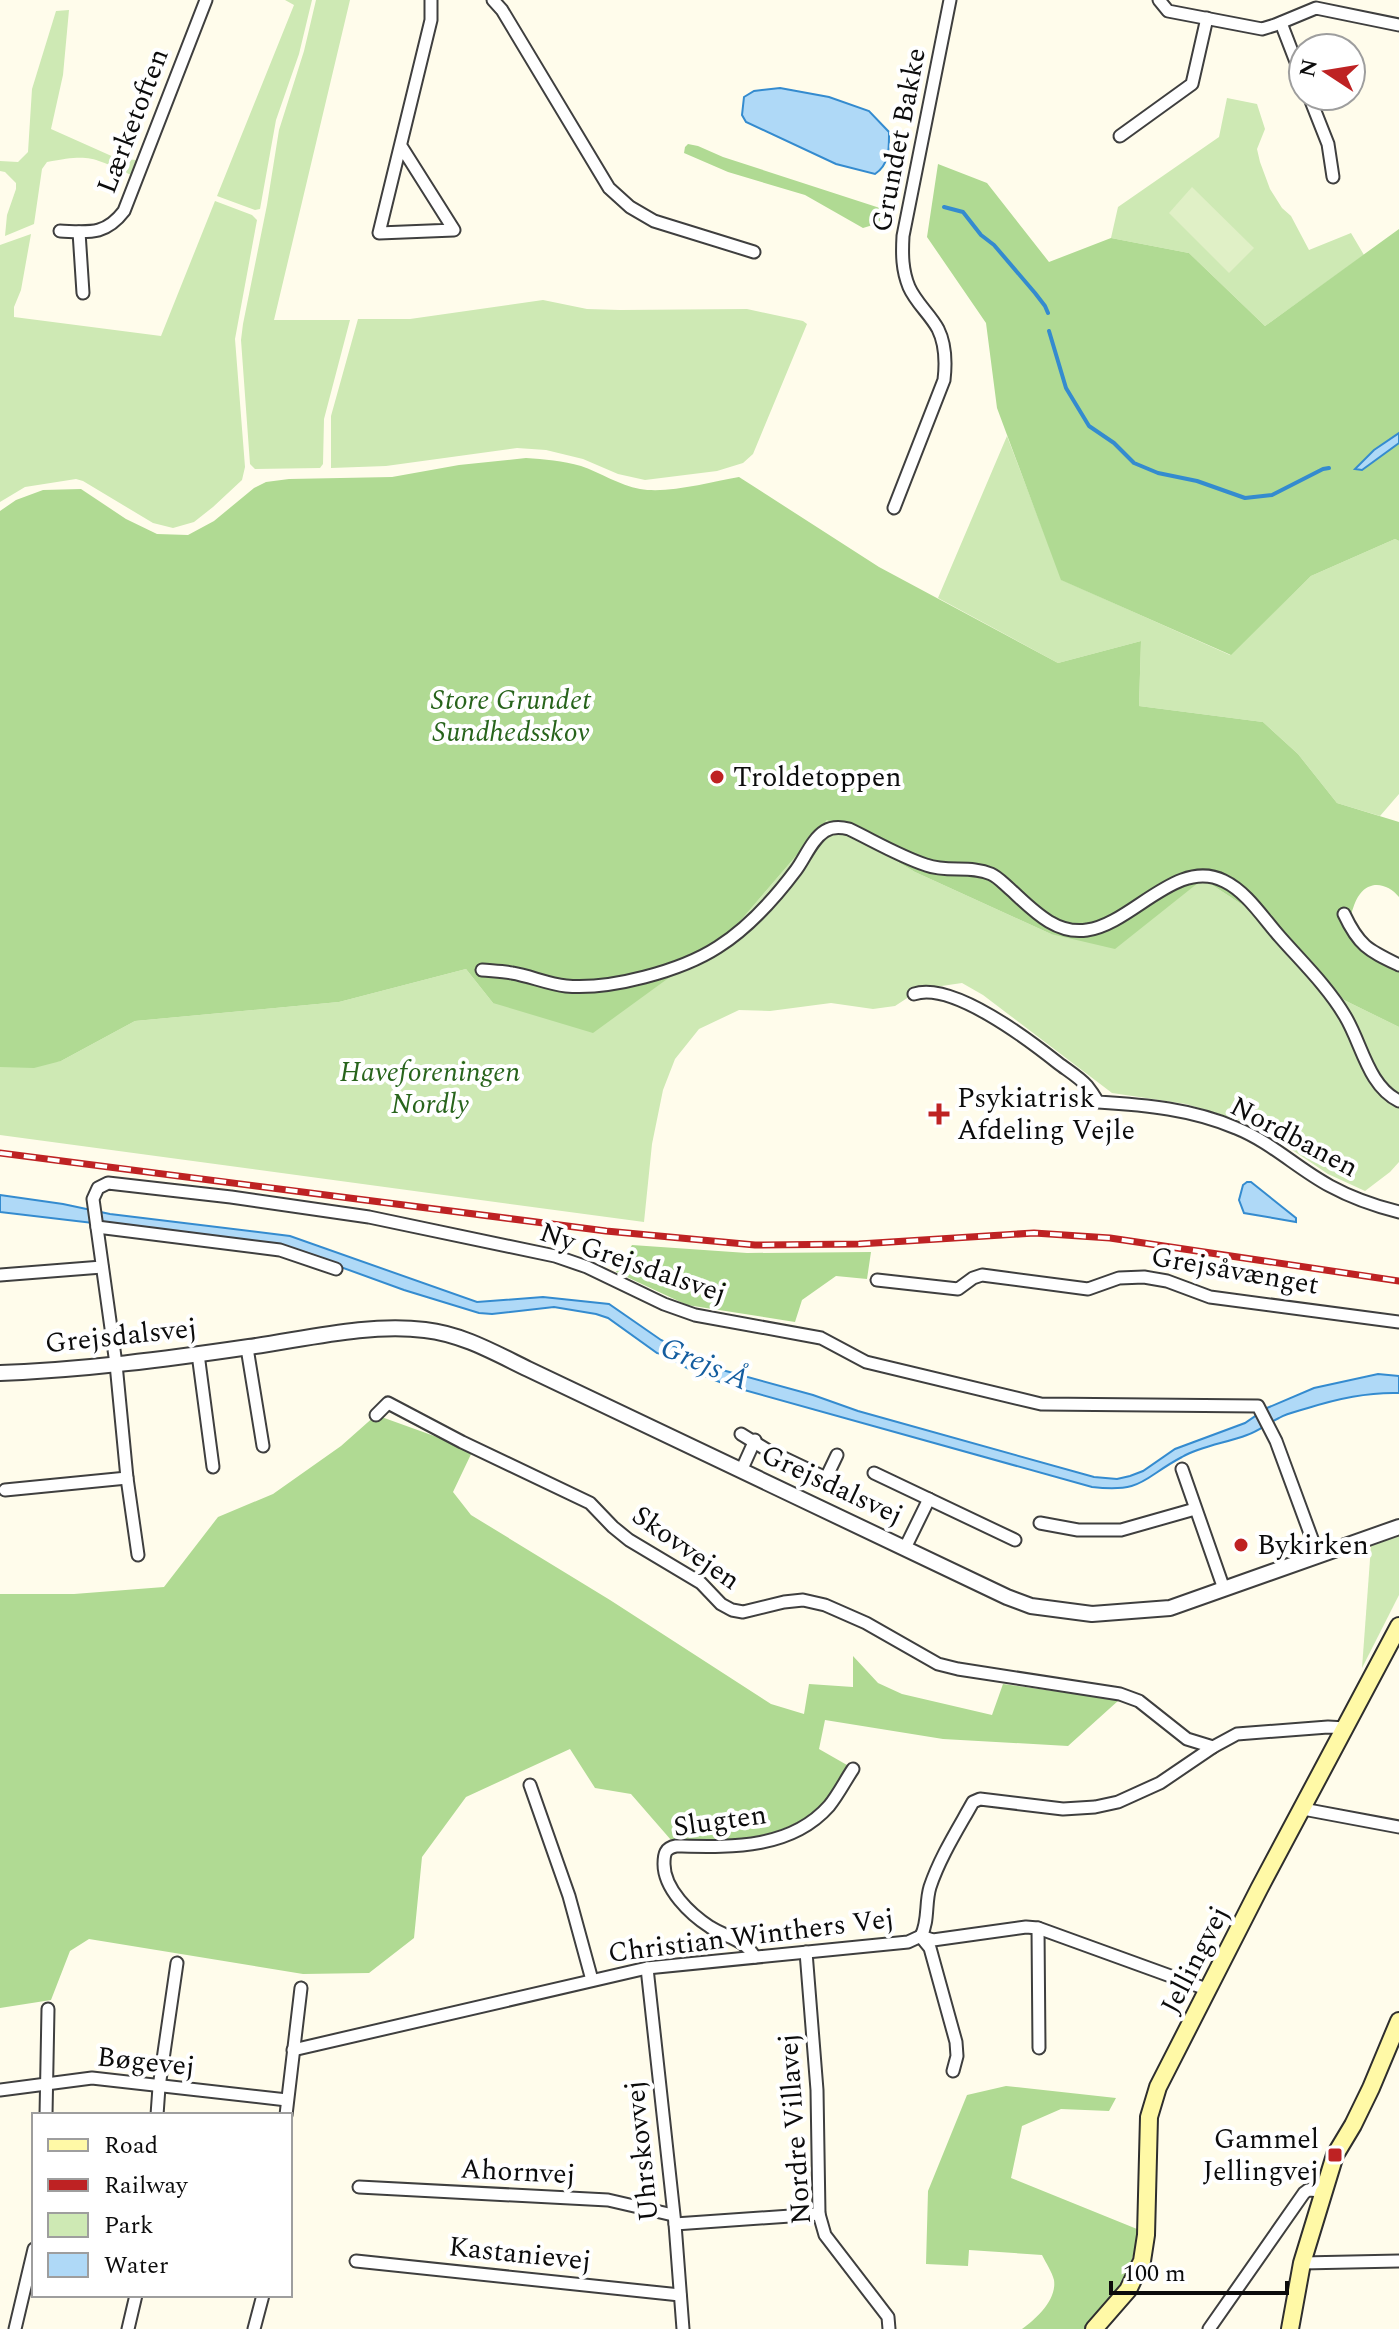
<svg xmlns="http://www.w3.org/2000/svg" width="1399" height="2329" viewBox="0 0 1399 2329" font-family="Spectral,serif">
<rect width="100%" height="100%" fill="#fffceb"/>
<g fill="#cee9b4">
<path d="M285,0H312L299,54L276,120L260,209L255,210L217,196L294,5Z"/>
<path d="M316,0H350L274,320H350L324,419L323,464L320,468L255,469L250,464L241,340L243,324L267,205L279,130L304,51Z"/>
<path d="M69,10L63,75L51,129L116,158L136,160L131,175C92,157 90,154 47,162L42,169L34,224L5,236L7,215L16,189V183L5,172L0,171V161L18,162L28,152L32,89L56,11Z"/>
<path d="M1227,98L1257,104L1265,129L1257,149L1260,162L1270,189L1282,208L1291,216L1309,250L1351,233L1364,255L1265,326L1189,253L1111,238L1118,207L1219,137Z"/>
<path d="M215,201L252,215L257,220L235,339L245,467L242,480L213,507L194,522L173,528L153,523L83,481L76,479L25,487L0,502V245L31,234L21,290L14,307V317L161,336Z"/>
<path d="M543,300L587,309L620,310L747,309L803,321L807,324L753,454L743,463L717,471L645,480L618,474L583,459L546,450L517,448L386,466L331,468V416L358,319H410Z"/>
<path d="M1007,436L1062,580L1230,655L1311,576L1395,539L1399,541V794L1380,816L1337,803L1298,754L1263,722L1139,706L1141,641L1058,663L938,598Z"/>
<path d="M827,820L915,872L1051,934L1203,879L1284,932L1344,1000L1399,1027V1162L1390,1172L1365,1191L1328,1174L1255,1125L1186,1104L1112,1093L983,995L962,983L921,989L895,1006L873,1009L831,1003L770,1011L739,1010L699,1029L675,1059L663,1090L652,1144L644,1222L0,1135V1067L61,1061L135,1021L339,1002L466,969L493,1003L729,934Z"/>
<path d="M1399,1536V1595L1362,1668L1371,1546Z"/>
</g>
<g fill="#b0da93">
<path d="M688,144L698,146L723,157L886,210L887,215L876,224L863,228L805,195L728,172L684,153L685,147Z"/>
<path d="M938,164L987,183L1049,262L1111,238L1189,253L1265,326L1399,229V541L1395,539L1311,576L1231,655L1061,580L997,408L986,323L927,237Z"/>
<path d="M526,458C544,459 563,461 581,466C601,473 619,485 640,489C668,494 710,482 739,477L879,567L1058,663L1141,641L1139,706L1263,722L1298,754L1337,803L1399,822V897C1389,885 1372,879 1360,894C1354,901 1351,916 1348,924L1354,943L1376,959L1399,971V1027L1344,1000L1284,932L1203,879L1115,949L1051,934L915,872L827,820L729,934L593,1033L493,1003L466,969L339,1002L135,1021L61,1061L34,1068L0,1067V511L16,500L43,490L81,489L126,519L157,534L188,535L214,521L254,488L266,482L289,479L392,477L459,465Z"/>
<path d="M632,1245L747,1253L871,1252L867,1279L836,1276L802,1300L795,1322L687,1305L616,1272Z"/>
<path d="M376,1415L473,1450L453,1492L471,1515L610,1600L771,1704L804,1714L809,1684L853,1687V1656L878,1683L902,1694L992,1715L1003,1684L1119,1700L1068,1746L943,1739L825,1720L819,1749L847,1765C820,1839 738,1844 671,1840L631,1794L595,1788L570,1749L466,1797L422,1857L414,1938L369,1973L303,1974L89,1939L70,1951L51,2000L0,2008V1594H74L164,1587L218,1517L273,1494L341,1446Z"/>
<path d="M1006,2086L1116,2098L1109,2111L1061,2109L1022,2126L1011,2178L1137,2229C1136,2272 1112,2299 1085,2329H1022C1036,2319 1057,2300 1054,2280C1052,2272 1046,2263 1042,2255L969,2250L968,2266L926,2264L928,2191L967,2095Z"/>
</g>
<path fill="#e0f0c6" d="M1192,187L1254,248L1229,273L1169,213Z"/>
<g fill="#afd9f7" stroke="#348bcf" stroke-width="2">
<path d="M780,88L829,97L869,111L889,132C889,148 890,164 875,174L836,164L746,122L742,115L744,97L754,91Z"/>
<path d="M1399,433V443L1362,470L1355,469L1374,450Z"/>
<path d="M1247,1182H1251L1296,1218V1222L1244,1213L1239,1200L1243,1185Z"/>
<path d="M0,1195L63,1204L110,1214L290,1236L477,1302L543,1297L609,1304L661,1340L715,1368L813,1395L858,1411L1094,1477L1117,1479L1130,1476L1143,1471L1175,1449L1245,1423L1267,1408L1314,1388L1378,1374L1399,1376V1393C1367,1392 1339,1398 1308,1408C1299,1411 1288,1413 1279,1418C1268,1423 1259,1431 1247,1435C1226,1443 1201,1446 1182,1457C1142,1478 1144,1493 1092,1487L737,1388C718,1382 699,1374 681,1365C672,1360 666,1354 657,1353L608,1318L596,1314L554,1307L492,1314L479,1313L404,1290L280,1245L0,1212Z"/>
</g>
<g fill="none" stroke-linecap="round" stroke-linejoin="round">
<g stroke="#348bcf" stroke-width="4">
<path d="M944,207L963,212L981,235L994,245L1035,293L1045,306L1048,313"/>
<path d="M1049,331L1066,388L1089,426L1114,443L1134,463L1158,473L1197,481L1245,498L1272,495L1323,469L1329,468"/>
</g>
<defs>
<g id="minor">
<path d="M493,0L502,10L609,188L630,207L654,221L754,252"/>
<path d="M1159,0L1168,11L1262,29L1275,25L1316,8L1399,25"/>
<path d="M1281,23L1303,80"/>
<path d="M1309,96L1328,144L1333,177"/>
<path d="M1120,136L1192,84L1207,18"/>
<path d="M401,146L454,230L379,233L431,20V0"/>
<path d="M60,231C88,232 105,236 124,211L206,0"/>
<path d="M79,232L83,293"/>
<path d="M894,508L944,380C946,363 946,345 938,329C930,314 916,303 909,287C902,270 902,254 903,236L950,0"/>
<path d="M1344,914C1359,946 1368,950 1399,965"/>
<path d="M482,970C492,971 502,971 512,973C530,976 548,984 566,986C610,990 681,971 718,947C748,928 775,898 796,870C805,858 812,839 825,831C833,826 841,827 849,829C874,841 899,856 926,865C947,873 971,865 991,874C998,877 1004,884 1010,889C1032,909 1055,935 1087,930C1132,924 1177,857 1224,881C1247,892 1263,918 1280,937C1302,962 1328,987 1345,1016C1362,1044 1368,1086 1399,1101"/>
<path d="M914,994C952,981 1029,1040 1058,1063C1067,1070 1079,1077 1087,1086C1091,1091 1095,1097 1098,1102C1146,1105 1192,1109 1236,1128C1271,1142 1298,1169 1330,1186C1352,1198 1375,1206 1399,1212"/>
<path d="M97,1227L280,1250L336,1269"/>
<path d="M0,1275L102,1267"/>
<path d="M877,1280L958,1289L973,1278L982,1275L1088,1289L1119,1278L1144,1277L1167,1281L1210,1297L1399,1322"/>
<path d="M247,1348L263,1446"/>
<path d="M198,1354L213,1467"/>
<path d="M376,1415L388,1403L462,1442L590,1503L613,1527L629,1540L701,1583L721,1604L732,1610L743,1612L784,1602L803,1600L825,1605L866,1623L938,1664L958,1669L1120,1694L1139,1701L1187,1739L1213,1747"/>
<path d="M741,1434L767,1450L826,1478L837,1455"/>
<path d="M1182,1469L1224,1589"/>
<path d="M741,1471L755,1440"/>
<path d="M874,1473L1015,1540"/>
<path d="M5,1490L127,1478"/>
<path d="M1040,1523L1078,1530H1121L1195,1509"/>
<path d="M905,1548L929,1499"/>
<path d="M138,1555L127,1478L116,1364L93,1199L98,1188L108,1183L231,1197L369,1217L555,1256L587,1267L664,1304L695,1315L821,1338L866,1362L1041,1404L1258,1406L1276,1441L1318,1555"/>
<path d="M530,1785L569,1896L592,1980"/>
<path d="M1303,1809L1399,1827"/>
<path d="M1038,1928L1039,2048"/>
<path d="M921,1936C929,1921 925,1903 930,1887C940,1857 958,1829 973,1802L980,1799L1063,1809L1095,1807L1118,1802L1160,1783L1213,1747L1237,1734L1328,1727L1346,1728"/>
<path d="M921,1937L930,1948L956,2042L957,2056L953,2071"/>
<path d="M806,1952L817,2090L819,2214L825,2235L888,2317L889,2329"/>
<path d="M755,1957C744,1939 728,1938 710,1927C690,1914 664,1889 664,1864C664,1854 665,1848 676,1846C729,1847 790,1850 829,1806C838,1795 845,1781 853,1769"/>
<path d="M647,1968L675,2224L683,2329"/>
<path d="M293,2050L647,1968L908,1942L921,1936L933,1940L1026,1927L1038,1928L1209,1990"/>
<path d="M0,2090L92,2078L287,2100"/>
<path d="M46,2115L48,2009"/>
<path d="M157,2115L159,2087L177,1963"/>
<path d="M286,2115L301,1988"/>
<path d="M359,2187L608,2200L673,2215"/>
<path d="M675,2224L819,2214"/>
<path d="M356,2261L680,2295"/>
<path d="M1302,2263L1399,2261"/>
<path d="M15,2329L34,2249"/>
<path d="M128,2329L136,2295"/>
<path d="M254,2329L263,2295"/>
<path d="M1209,2329L1304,2193L1308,2190L1323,2191"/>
</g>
<path id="tertiary" d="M0,1373C83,1370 167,1359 249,1347C306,1339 368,1323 425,1330C462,1334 495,1353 528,1369L1007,1597L1031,1606L1092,1614L1170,1608L1399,1527"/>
<g id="secondary">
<path d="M1094,2329L1128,2290L1142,2261L1146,2235L1149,2117L1158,2087L1259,1889L1399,1626"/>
<path d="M1290,2329L1302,2263L1335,2155L1353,2125L1371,2088L1399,2021"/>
</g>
</defs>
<use href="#minor" stroke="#3f3f3f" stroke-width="15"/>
<use href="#tertiary" stroke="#3f3f3f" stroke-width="18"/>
<use href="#secondary" stroke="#2e2e2e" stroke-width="20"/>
<use href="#minor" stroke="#fff" stroke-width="11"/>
<use href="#tertiary" stroke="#fff" stroke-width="14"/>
<use href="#secondary" stroke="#fff9a6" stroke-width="16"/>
<defs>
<path id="rail" d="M0,1153L606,1231L755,1245L859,1244L1034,1233L1110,1238L1399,1281"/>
</defs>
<use href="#rail" stroke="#be2223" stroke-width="7"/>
<use href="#rail" stroke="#fff" stroke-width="4" stroke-dasharray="12" stroke-linecap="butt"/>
</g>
<g fill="#be2223" stroke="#fff" stroke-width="3">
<circle cx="717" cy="777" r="8"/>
<path d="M935 1102h8v8h8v8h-8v8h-8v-8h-8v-8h8z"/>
<circle cx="1241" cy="1545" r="8"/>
<rect x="1327" y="2147" width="16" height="16" rx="4"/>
</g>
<g text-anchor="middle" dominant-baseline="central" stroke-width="8" stroke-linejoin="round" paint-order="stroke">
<g font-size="28" fill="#0c0c0c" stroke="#fff">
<text transform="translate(133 121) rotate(-69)">Lærketoften</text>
<text transform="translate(899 140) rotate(-79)">Grundet Bakke</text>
<text transform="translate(1294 1137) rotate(28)">Nordbanen</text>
<text transform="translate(633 1263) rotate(19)">Ny Grejsdalsvej</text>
<text transform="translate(1235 1271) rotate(10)">Grejsåvænget</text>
<text transform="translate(121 1336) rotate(-6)">Grejsdalsvej</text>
<text transform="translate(832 1485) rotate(25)">Grejsdalsvej</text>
<text transform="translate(686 1548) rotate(35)">Skovvejen</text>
<text transform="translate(720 1821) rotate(-8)">Slugten</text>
<text transform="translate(751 1936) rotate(-7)">Christian Winthers Vej</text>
<text transform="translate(1195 1960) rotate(-63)">Jellingvej</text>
<text transform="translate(146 2062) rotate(6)">Bøgevej</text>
<text transform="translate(795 2129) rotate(-94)">Nordre Villavej</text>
<text transform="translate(642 2151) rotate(-96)">Uhrskovvej</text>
<text transform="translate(518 2172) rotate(3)">Ahornvej</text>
<text transform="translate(520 2254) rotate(6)">Kastanievej</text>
</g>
<g font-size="28" font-style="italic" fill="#28641c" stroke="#fff">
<text x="511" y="700">Store Grundet<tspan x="511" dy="32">Sundhedsskov</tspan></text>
<text x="430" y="1072">Haveforeningen<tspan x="430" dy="32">Nordly</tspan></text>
</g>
<g font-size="28" fill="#0c0c0c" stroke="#fff" text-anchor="start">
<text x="733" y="777">Troldetoppen</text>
<text x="957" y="1098">Psykiatrisk<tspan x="957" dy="32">Afdeling Vejle</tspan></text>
<text x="1257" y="1545">Bykirken</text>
<text x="1319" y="2139" text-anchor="end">Gammel<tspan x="1319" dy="32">Jellingvej</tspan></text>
</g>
<g font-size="30" font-style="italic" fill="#145d9f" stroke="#fff">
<text transform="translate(705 1364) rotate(23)">Grejs Å</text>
</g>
</g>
<rect x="32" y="2113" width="260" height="184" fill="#ffffff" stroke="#9e9e9e" stroke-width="2"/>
<rect x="48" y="2139" width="40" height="12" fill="#fff9a6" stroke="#9e9e9e" stroke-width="2"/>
<text x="104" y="2153" font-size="24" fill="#0c0c0c">Road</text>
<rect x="48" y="2179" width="40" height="12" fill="#be2223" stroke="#9e9e9e" stroke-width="2"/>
<text x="104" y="2193" font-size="24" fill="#0c0c0c">Railway</text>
<rect x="48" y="2213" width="40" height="24" fill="#cee9b4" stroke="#9e9e9e" stroke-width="2"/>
<text x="104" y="2233" font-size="24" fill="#0c0c0c">Park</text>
<rect x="48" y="2253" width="40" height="24" fill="#afd9f7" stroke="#9e9e9e" stroke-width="2"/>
<text x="104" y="2273" font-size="24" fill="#0c0c0c">Water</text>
<g transform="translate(1327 72) rotate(282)"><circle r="38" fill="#ffffff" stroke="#9e9e9e" stroke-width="2"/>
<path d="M0-6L14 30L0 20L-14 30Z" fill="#be2223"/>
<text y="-12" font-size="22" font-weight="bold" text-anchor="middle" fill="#0c0c0c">N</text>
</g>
<path d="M1111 2281v12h176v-12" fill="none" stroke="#0c0c0c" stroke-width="4"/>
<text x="1123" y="2281" font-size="24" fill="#0c0c0c" stroke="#ffffff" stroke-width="6" paint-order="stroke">100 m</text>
</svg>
